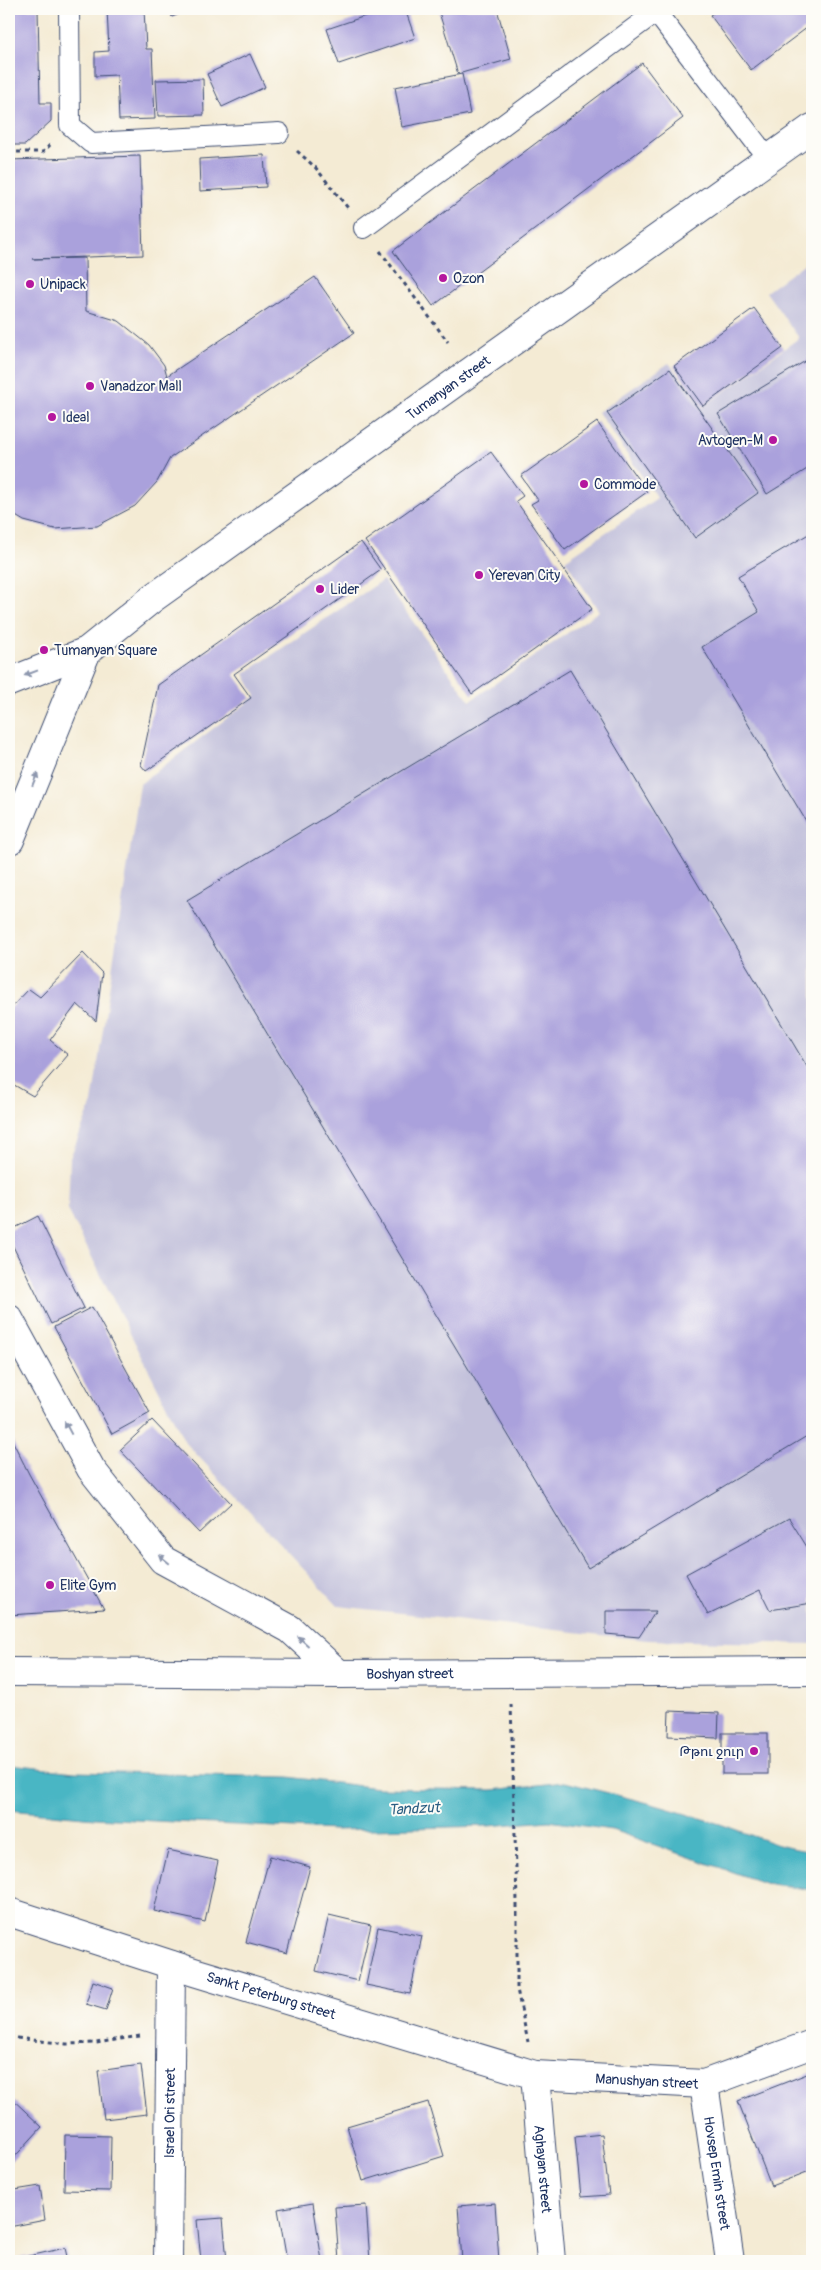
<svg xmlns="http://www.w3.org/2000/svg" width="821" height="2270" viewBox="0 0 821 2270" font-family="Pangolin,'Noto Sans Armenian',sans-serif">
<rect width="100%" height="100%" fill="#fdfcf7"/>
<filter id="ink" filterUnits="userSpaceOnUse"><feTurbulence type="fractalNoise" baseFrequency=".02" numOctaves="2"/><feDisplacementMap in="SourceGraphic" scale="10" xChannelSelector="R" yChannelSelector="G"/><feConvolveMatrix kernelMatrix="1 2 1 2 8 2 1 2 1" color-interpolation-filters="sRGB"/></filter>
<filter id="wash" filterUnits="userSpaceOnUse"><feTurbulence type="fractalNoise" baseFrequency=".0096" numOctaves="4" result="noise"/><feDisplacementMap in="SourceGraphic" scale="20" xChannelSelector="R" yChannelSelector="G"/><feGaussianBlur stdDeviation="1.12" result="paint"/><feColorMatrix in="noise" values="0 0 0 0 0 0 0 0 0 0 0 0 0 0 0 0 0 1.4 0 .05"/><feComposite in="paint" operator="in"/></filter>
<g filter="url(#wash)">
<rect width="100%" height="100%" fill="#f4ebd4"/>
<path fill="#c3c1db" d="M812,258V1644L647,1640L338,1606L185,1442L68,1210L70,1158L92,1103L140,784L256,696L244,674L383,580L470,701L599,611L565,560L657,498L598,412L669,363L703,407L799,338L766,292Z"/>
<path fill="#48b6c4" stroke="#327291" d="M9,1765L75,1772L288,1777L378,1788L492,1790L565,1782L652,1804L720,1824L781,1846L812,1852V1890L764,1883L612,1830L549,1821L488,1826L335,1830L95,1818L9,1810Z"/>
<g id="blocks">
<g fill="#aaa1dc">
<path d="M9,9H38L40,103H51V121L25,145H9Z"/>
<path d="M107,9H144L146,49H152L155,119L119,120L117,75L95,76V52L109,51Z"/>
<path d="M169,9H192L172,17Z"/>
<path d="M386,9H405L415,38L339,64L327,29Z"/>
<path d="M438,9H497L511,59L458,74Z"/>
<path d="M719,9H812V24L751,70L710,15Z"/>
<path d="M250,54L265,87L222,107L207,74Z"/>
<path d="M642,63L683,118L433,306L393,251Z"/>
<path d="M462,74L470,114L402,127L395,87Z"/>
<path d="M203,79L204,115L158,116L156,80Z"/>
<path d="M264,155L266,187L200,191L199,159Z"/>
<path d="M140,156L143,255L32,259L85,258L86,311L119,321L149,345L164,365L167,376L315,277L354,333L170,458L157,482L135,506L97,526L55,529L24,521L9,512V160Z"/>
<path d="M754,308L783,348L703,406L674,366Z"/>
<path d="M812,357V466L767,494L718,414Z"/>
<path d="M670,369L758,493L695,538L607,413Z"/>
<path d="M597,422L647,492L565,550L531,504L538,500L521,476Z"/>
<path d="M491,452L523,496L516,501L592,609L472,694L365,541Z"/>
<path d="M812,532V831L702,647L759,612L738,576Z"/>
<path d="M361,542L381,570L234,674L251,698L146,771L141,765L158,685Z"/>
<path d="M570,670L812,1075V1433L588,1568L187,900Z"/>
<path d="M83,953L102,973L96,1021L77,1004L50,1040L68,1055L33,1096L9,1082V1010L29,989L40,997Z"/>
<path d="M38,1216L84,1308L51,1324L9,1238V1231Z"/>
<path d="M92,1307L150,1413L112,1434L54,1327Z"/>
<path d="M152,1420L231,1503L199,1533L120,1450Z"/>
<path d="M9,1434L29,1474L104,1609L9,1615Z"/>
<path d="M789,1518L812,1555V1603L770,1610L760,1590L708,1615L686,1574Z"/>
<path d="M606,1611H656L639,1637L606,1634Z"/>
<path d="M669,1711L719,1713L718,1738L668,1736Z"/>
<rect x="722" y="1733" width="46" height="41"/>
<path d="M168,1850L218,1861L205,1922L154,1911Z"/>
<path d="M270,1856L310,1867L287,1953L246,1942Z"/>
<path d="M329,1915L371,1925L358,1981L316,1971Z"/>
<path d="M378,1927L422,1936L410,1994L366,1985Z"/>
<path d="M93,1981L113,1988L106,2010L86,2004Z"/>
<path d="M141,2065L147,2114L104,2119L98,2071Z"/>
<path d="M812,2072V2170L771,2186L738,2101Z"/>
<path d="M9,2096L42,2127L9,2163Z"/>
<path d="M428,2102L444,2156L363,2181L347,2126Z"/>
<path d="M602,2134L609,2195L581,2197L575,2137Z"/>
<path d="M65,2135L111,2136L110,2191L64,2190Z"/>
<path d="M40,2186L45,2220L9,2227V2191Z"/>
<path d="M313,2203L322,2261H287L278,2209Z"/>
<path d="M495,2203L499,2261H462L458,2206Z"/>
<path d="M366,2205L370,2261H339L335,2207Z"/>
<path d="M812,2210V2223H811L809,2211Z"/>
<path d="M223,2218L227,2261H201L197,2220Z"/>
<path d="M65,2248L68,2261H21L20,2258Z"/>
</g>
</g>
</g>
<g filter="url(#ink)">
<use href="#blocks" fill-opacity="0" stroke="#3c4b70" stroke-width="1"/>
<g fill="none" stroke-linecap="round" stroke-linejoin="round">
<defs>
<g id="service">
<path d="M69,9L70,125L91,143L279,133"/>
<path d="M656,12L769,160"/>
<path d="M364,228L660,9"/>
</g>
<g id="minor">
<path id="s1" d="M535,2075L704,2084L812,2044"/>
<path id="s2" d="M704,2084L730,2261"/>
<path id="s3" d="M168,2261L171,1965"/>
</g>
<g id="tertiary">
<path id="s4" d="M9,1672L339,1674L812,1671"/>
<path id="s5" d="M9,1912L194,1972L535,2075L551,2261"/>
</g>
<path id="secondary" d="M9,1319L91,1469L163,1560L290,1629L339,1674"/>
<g id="trunk">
<path id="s6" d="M9,682L87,651L153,598L812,128"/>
<path d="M10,840L87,651"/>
</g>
</defs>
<use href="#service" stroke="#3c4b70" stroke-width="22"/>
<use href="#minor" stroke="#3c4b70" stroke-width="30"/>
<use href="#tertiary" stroke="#3c4b70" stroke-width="30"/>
<use href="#secondary" stroke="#3c4b70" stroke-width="30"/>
<use href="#trunk" stroke="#3c4b70" stroke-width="30"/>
<g stroke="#3c4b70" stroke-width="3" stroke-dasharray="4 4" stroke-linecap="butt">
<path d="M297,151L315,167L348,208"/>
<path d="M9,152H43L52,143"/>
<path d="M380,251L448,342"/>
<path d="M511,1704L517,1901V1989L528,2042"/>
<path d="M9,2037L66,2044L96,2043L140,2036"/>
</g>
<use href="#service" stroke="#fff" stroke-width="20"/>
<use href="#minor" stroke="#fff" stroke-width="28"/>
<use href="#tertiary" stroke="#fff" stroke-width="28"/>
<use href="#secondary" stroke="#fff" stroke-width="28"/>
<use href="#trunk" stroke="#fff" stroke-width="28"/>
</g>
<defs><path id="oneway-solid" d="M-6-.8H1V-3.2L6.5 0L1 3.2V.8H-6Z" transform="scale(1.25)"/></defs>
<g fill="#8d97ae">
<use href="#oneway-solid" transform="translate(31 673) rotate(159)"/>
<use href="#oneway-solid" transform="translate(35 779) rotate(-68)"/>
<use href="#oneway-solid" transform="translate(68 1428) rotate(-118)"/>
<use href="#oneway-solid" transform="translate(164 1559) rotate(-140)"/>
<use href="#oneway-solid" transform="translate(303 1641) rotate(-138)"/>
</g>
</g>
<g fill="#b5179e" stroke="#fdfcf7" stroke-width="2">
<circle cx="443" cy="278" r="5"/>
<circle cx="30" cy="284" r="5"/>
<circle cx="90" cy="386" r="5"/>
<circle cx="52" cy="417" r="5"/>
<circle cx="773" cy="440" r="5"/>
<circle cx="584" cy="484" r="5"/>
<circle cx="479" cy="575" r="5"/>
<circle cx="320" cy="589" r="5"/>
<circle cx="44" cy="650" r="5"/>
<circle cx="50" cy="1585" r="5"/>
<circle cx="754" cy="1751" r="5"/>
</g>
<g text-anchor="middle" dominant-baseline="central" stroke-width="4" stroke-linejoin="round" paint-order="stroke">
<g font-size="14" fill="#1b2f5e" stroke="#fdfcf7" text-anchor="start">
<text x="453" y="278">Ozon</text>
<text x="40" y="284">Unipack</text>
<text x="100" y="386">Vanadzor Mall</text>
<text x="62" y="417">Ideal</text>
<text x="763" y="440" text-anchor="end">Avtogen-M</text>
<text x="594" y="484">Commode</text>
<text x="489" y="575">Yerevan City</text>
<text x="330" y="589">Lider</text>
<text x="54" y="650">Tumanyan Square</text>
<text x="60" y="1585">Elite Gym</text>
<text x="744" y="1751" text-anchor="end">Թթու ջուր</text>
</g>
<g font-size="14" fill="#1b2f5e" stroke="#fdfcf7">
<text stroke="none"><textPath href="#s6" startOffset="531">Tumanyan street</textPath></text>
<text stroke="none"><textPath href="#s4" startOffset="401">Boshyan street</textPath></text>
<text stroke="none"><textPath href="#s5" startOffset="275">Sankt Peterburg street</textPath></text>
<text stroke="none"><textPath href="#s1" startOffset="112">Manushyan street</textPath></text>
<text stroke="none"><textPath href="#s3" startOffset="148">Israel Ori street</textPath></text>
<text stroke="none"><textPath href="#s5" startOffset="645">Aghayan street</textPath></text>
<text stroke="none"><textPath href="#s2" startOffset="90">Hovsep Emin street</textPath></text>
</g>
<g font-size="15" font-style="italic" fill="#2b5e82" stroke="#fdfcf7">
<text transform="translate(414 1809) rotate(-3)">Tandzut</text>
</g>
</g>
<rect width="821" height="2270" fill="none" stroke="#fdfcf7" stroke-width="30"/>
</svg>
